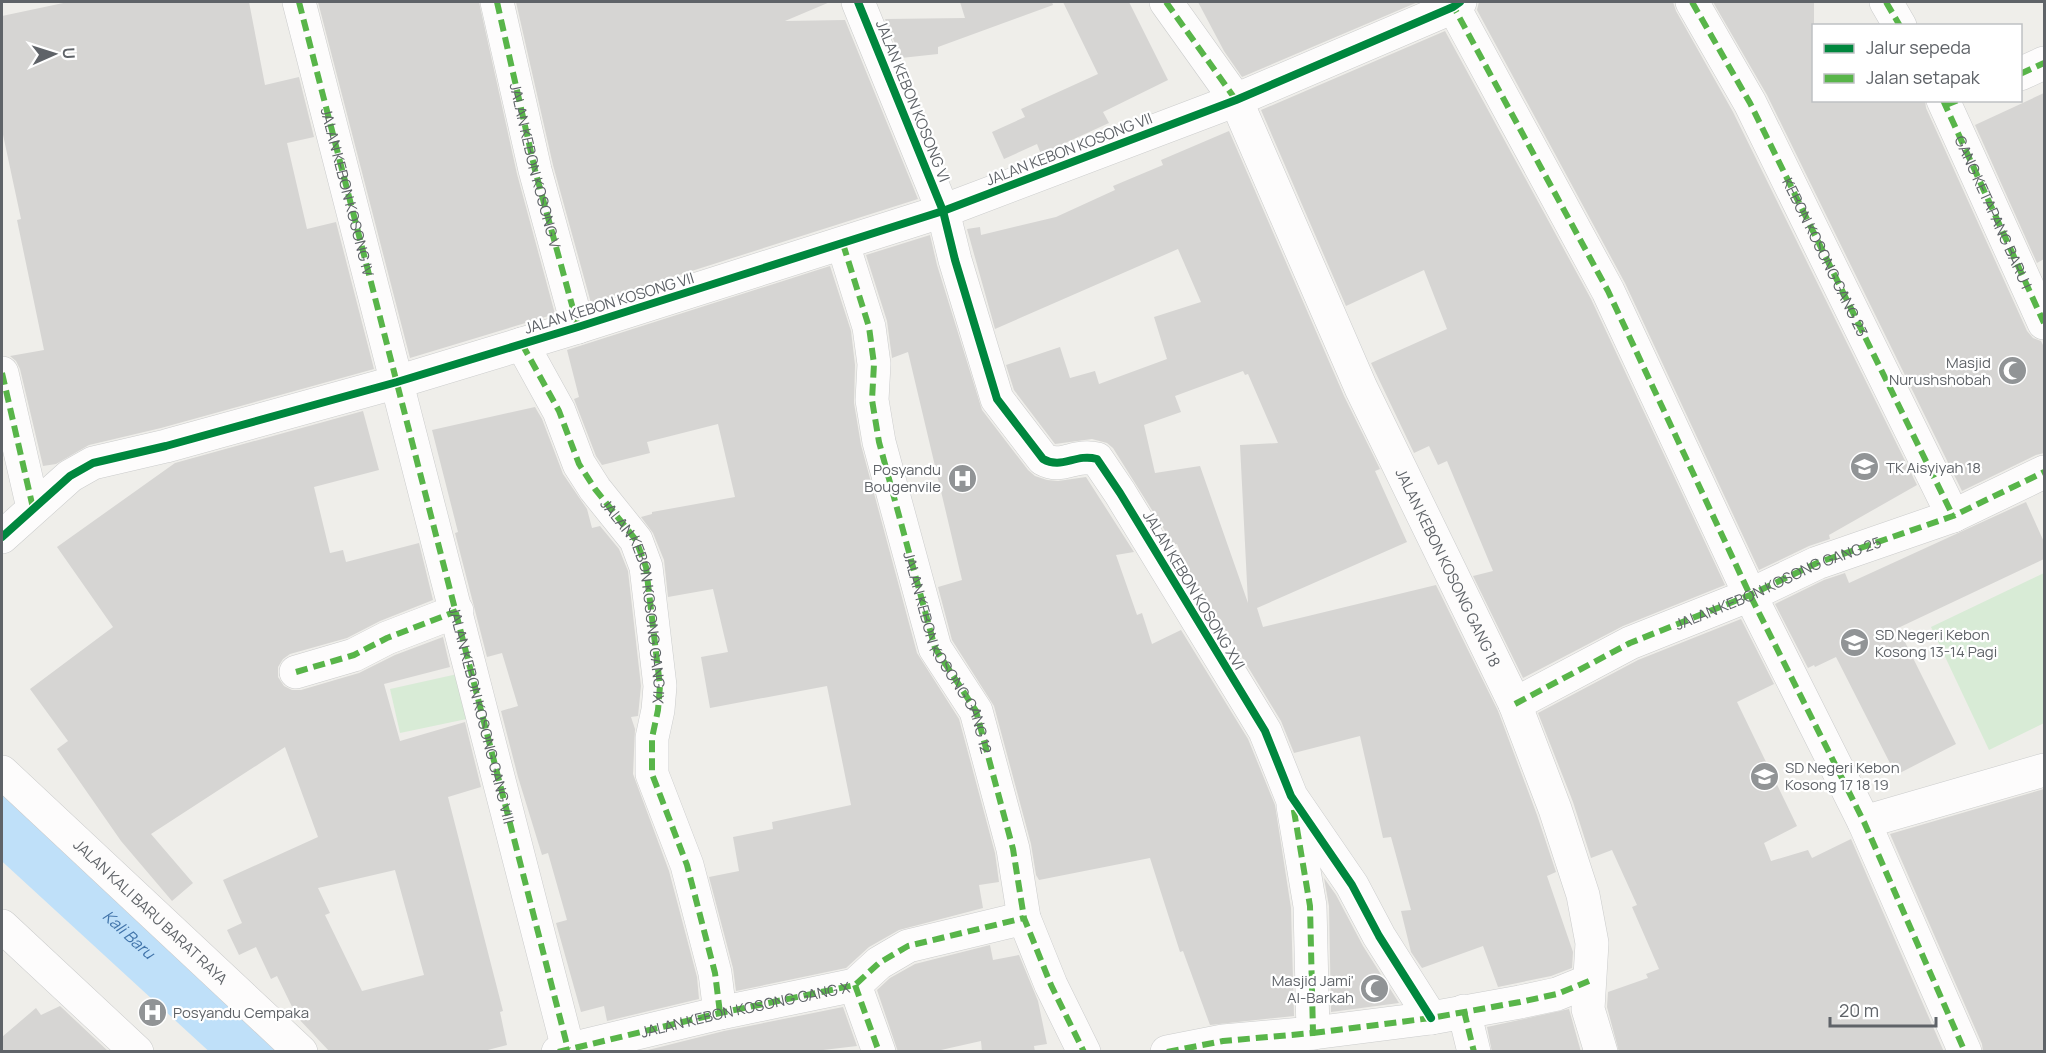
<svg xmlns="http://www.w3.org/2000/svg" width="2046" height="1053" viewBox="0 0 2046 1053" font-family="Manrope,sans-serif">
<rect width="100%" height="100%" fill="#efeeea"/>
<g fill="#d8ebd6">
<path d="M2044,573V723L1989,750L1931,627Z"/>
<path d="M471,671L481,716L400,733L390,689Z"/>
</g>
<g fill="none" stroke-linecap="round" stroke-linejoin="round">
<path stroke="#bfe0f9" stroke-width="64" id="s1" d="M2,818L257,1052"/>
</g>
<g fill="#d6d5d3" fill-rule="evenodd">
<path d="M68,2H249L265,85L299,77L314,137L287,143L307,229L336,222L374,369L161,428L89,445L56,464L43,466L20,369L16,361L10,356L44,350L17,220L21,219L2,130V16Z"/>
<path d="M318,2H479L517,174L555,314L410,358Z"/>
<path d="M516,2H830L785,21L845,20L918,199L591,303L553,165Z"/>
<path d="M960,2H1052L1053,5L938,47V54L901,58L885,19L965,18Z"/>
<path d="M1063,2H1129L1168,80L1103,112L1109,123L1041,154L1037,144L1004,159L992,132L1025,117L1021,109L1098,74Z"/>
<path d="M1198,2H1418L1242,77L1224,51Z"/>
<path d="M1479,2H1673L1676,11L1733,112L1917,485L1829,535L1830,539L1809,546L1759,570L1625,283L1477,10Z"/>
<path d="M1713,2H1814V100H1925L1926,108L2027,331L2033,338L2041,341L2044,347V453L2036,455L1962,491L1767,95Z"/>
<path d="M1445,31L1591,299L1725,585L1623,626L1523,678L1473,576L1493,571L1447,461L1438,465L1429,446L1414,453L1371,363L1447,329L1424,270L1346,306L1261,110Z"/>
<path d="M2044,93V259L2037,263L1975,125Z"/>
<path d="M1229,131L1344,396L1380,469L1375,471L1407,542L1257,608L1263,627L1436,585L1498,711L1537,815L1556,872L1547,876L1573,952L1572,968L1551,976L1498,987L1483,946L1422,968L1411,952L1401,911L1411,910L1391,837L1383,838L1360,736L1294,753L1281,721L1185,564L1177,544L1174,545L1113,448L1107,443L1092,439L1055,444L1014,390L1006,365L1060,347L1070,378L1095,371L1099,384L1167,359L1154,317L1201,302L1178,249L995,329L967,229L980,227L981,235L1056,217L1115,190L1113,186L1163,165L1161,160ZM1243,371L1245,375L1248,374L1278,443L1240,445L1248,603L1200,466L1155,473L1144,425L1181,412L1175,396Z"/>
<path d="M930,235L937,265L982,410L1028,470L1035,476L1047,480L1058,481L1086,477L1134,552L1116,555L1137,615L1142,613L1152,644L1181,630L1248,739L1275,805L1291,908L1294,1016L1210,1025L1183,951L1180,952L1150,858L1039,880L1036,875L1031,844L994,706L952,640L938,587L962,580L908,352L892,358L887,321L866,255Z"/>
<path d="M830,266L851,331L855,365L854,403L861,445L917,653L959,719L995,853L999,882L979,885L983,908L899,930L869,947L846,968L736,991L733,968L709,877L739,871L733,837L773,829L772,822L851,805L827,686L710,708L701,657L728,652L713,589L668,597L664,560L653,533L641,517L652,514V512L735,497L718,424L647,442L650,453L602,465L596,456L574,399L579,397L567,350Z"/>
<path d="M535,407L542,419L563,474L587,509L592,528L600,526L619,549L628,571L641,686L638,716L631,717L635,729L633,774L669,871L697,977L699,999L607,1021L604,1006L581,1012L556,923L567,920L548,853L542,855L518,777L501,711L518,706L502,653L487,657L455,533L458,532L432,430Z"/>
<path d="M363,411L379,470L314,487L330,553L343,550L346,562L419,543L433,600L380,621L347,638L290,654L283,659L278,667V677L284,686L292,690H301L359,673L395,655L443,637L450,667L384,684L400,741L465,722L481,787L448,797L503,1011L500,1012L507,1045L480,1052H330L297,1017L277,976L271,979L256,947L239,955L227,930L242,923L223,880L318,837L285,747L151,834L193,883L172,901L121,841L57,749L68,741L30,689L113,627L57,547L175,463ZM395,870L424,975L362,991L325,915L330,913L318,888Z"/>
<path d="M2026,502L2044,542V559L1898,628L1956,744L1896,775L1836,657L1815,667L1814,665L1808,668L1775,604L1824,580L1845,573L1849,583Z"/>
<path d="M1741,619L1774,684L1737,702L1797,826L1764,843L1771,861L1808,850L1812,858L1851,839L1944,1052H1619L1607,1007L1608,992L1648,978L1646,974L1659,969L1632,907L1637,905L1612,850L1591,858L1573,802L1538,713L1638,660Z"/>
<path d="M2044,789V1052H1983L1982,1044L1890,834Z"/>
<path d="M1324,878L1336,895L1363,946L1399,1003L1331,1012L1329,906Z"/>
<path d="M990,945L993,960L1019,955L1038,1001L1047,1044L1034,1046L1035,1052H982L981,1041L932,1052H898L877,990L890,978L915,964Z"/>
<path d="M60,1006L109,1052H2V1037L36,1008L41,1015Z"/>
<path d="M843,1007L857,1046L806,1052H640L724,1031Z"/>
<path d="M1569,1009L1581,1052H1492L1487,1027Z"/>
</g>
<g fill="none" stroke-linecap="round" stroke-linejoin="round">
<defs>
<g id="minor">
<path id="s2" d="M299,2L568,1049"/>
<path id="s3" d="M497,2L535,170L578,327"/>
<path d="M858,2L943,211L955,260L997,399L1043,459C1062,470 1075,453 1097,459L1120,493L1265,731L1291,796L1352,885L1379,936L1431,1018"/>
<path id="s4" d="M1166,2L1236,100L1361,388L1515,704L1555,809L1583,895L1592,943L1588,1009L1601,1052"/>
<path d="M1451,2L1608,291L1750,595L1864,822L1965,1052"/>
<path id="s5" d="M1692,2L1750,103L1953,516"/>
<path d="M1886,2L1900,26"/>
<path d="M2020,74L2044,63"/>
<path d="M1943,100L2044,323"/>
<path id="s6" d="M843,244L869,327L874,364L872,400L879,442L935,648L976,711L1013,849L1024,918L1051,985L1084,1052"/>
<path id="s7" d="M522,344L559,411L579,464L595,489L636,540L646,567L660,686L658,710L652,738V774L687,865L715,973L720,1013"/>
<path d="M2,373L33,508"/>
<path d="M2,537L70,476L93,463L166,446L397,382L578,327L943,211L1236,100L1453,7L1460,2"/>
<path d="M296,672L354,655L387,638L457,611"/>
<path d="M1515,704L1630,643L1750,595L1817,563L1953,516L2044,472"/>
<path d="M1864,822L2044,770"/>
<path d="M855,985L879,1052"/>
<path d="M1464,1011L1474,1052"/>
<path d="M1313,1033L1431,1018L1520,1002L1557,994L1589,981"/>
<path d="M558,1052L720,1013L855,985L879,963L908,946L1024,918"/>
<path d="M1167,1052L1223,1041L1313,1033L1310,906L1293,806"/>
</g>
<g id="tertiary">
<path id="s8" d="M2,772L301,1052"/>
<path d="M2,926L137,1052"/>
</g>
</defs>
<use href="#minor" stroke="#cbcccc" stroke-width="34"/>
<use href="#tertiary" stroke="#cbcccc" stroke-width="34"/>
<use href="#minor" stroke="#fdfcfc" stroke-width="33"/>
<use href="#tertiary" stroke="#fdfcfc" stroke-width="33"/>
<g stroke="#58b549" stroke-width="6" stroke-dasharray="12 6" stroke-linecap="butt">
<path d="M299,2L568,1049"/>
<path d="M497,2L535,170L578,327"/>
<path d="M1166,2L1236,100L1241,98"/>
<path d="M1451,2L1608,291L1750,595L1864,822L1965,1052"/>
<path d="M1692,2L1750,103L1953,516"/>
<path d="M1886,2L1900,26"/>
<path d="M2020,74L2044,63"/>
<path id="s9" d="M1943,100L2044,323"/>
<path d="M1946,105L1958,100"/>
<path d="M843,244L869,327L874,364L872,400L879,442L935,648L976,711L1013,849L1024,918L1051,985L1084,1052"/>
<path d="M522,344L559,411L579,464L595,489L636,540L646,567L660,686L658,710L652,738V774L687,865L715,973L720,1013"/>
<path d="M2,373L33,508"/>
<path d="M296,672L354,655L387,638L457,611"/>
<path id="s10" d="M1515,704L1630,643L1750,595L1817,563L1953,516L2044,472"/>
<path d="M855,985L879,1052"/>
<path d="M1464,1011L1474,1052"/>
<path d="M1313,1033L1431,1018L1520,1002L1557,994L1589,981"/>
<path id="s11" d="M558,1052L720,1013L855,985L879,963L908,946L1024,918"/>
<path d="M1167,1052L1223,1041L1313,1033L1310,906L1293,805"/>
</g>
<defs>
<g id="cycleway">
<path d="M858,2L943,211L955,260L997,399L1043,459C1062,470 1075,453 1097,459L1120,493L1265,731L1291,796L1352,885L1379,936L1431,1018"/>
<path d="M2,537L70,476L93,463L166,446L397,382L578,327L943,211L1236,100L1453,7L1460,2"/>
</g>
</defs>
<use href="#cycleway" stroke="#fff" stroke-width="11"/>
<use href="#cycleway" stroke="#00873e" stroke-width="8"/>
</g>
<defs>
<symbol id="mosque-disc" viewBox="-11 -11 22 22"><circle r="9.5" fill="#919496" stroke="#fff"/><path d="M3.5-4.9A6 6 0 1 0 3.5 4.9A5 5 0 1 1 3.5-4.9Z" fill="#fff"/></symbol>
<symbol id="school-disc" viewBox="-11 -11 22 22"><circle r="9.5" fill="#919496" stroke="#fff"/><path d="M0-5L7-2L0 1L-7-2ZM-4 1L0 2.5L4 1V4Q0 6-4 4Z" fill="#fff"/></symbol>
<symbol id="hospital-disc" viewBox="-11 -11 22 22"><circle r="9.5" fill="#919496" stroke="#fff"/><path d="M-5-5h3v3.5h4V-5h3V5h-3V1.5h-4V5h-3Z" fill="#fff"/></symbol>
</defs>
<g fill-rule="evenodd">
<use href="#mosque-disc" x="1996" y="354" width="33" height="33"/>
<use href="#school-disc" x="1848" y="450" width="33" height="33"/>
<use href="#hospital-disc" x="946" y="462" width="33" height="33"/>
<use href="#school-disc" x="1838" y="626" width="33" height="33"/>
<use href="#school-disc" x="1748" y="760" width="33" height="33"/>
<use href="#mosque-disc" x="1358" y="972" width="33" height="33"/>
<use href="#hospital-disc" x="136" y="996" width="33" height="33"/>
</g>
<g text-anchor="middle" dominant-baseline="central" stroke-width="4.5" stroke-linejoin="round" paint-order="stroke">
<g font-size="15" fill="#5f6368" stroke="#fff">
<text transform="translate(913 101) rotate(68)">JALAN KEBON KOSONG VI</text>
<text transform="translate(1069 149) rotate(-21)">JALAN KEBON KOSONG VII</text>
<text stroke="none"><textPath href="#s3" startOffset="168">JALAN KEBON KOSONG V</textPath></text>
<text stroke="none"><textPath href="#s2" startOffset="196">JALAN KEBON KOSONG IV</textPath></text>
<text stroke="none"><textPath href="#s9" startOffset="123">GANG KETAPANG BARU I</textPath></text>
<text stroke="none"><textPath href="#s5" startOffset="288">KEBON KOSONG GANG 23</textPath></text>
<text transform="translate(609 303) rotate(-17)">JALAN KEBON KOSONG VII</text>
<text stroke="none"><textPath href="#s4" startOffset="634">JALAN KEBON KOSONG GANG 18</textPath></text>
<text stroke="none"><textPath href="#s10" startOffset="290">JALAN KEBON KOSONG GANG 25</textPath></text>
<text transform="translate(1194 590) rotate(59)">JALAN KEBON KOSONG XVI</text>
<text stroke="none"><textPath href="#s7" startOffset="286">JALAN KEBON KOSONG GANG IX</textPath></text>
<text stroke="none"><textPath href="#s6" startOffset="426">JALAN KEBON KOSONG GANG 12</textPath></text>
<text stroke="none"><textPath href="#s2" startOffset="736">JALAN KEBON KOSONG GANG VIII</textPath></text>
<text stroke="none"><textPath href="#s8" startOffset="204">JALAN KALI BARU BARAT RAYA</textPath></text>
<text stroke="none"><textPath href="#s11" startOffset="192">JALAN KEBON KOSONG GANG X</textPath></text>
</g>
<g font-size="15" fill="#5f6368" stroke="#fff" text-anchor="start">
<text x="1991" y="362" text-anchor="end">Masjid<tspan x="1991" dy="17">Nurushshobah</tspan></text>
<text x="1886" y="467">TK Aisyiyah 18</text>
<text x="941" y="469" text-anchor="end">Posyandu<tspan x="941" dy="17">Bougenvile</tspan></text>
<text x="1875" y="634">SD Negeri Kebon<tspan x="1875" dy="17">Kosong 13-14 Pagi</tspan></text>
<text x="1785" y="767">SD Negeri Kebon<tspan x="1785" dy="17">Kosong 17 18 19</tspan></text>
<text x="1354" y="980" text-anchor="end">Masjid Jami'<tspan x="1354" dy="17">Al-Barkah</tspan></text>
<text x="173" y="1012">Posyandu Cempaka</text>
</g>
<g font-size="16" font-style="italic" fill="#4174aa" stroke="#fff">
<text stroke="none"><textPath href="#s1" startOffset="172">Kali Baru</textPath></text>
</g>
</g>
<rect width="2046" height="1053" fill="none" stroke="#5f6368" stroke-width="6"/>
<rect x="1812" y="24" width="210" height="78" fill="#ffffff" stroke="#bfc1c3" stroke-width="1.5"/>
<rect x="1824" y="44" width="30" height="9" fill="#00873e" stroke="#bfc1c3" stroke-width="1.5"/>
<text x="1866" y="54" font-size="18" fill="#5f6368">Jalur sepeda</text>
<rect x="1824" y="74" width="30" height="9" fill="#58b549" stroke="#bfc1c3" stroke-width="1.5"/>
<text x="1866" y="84" font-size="18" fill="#5f6368">Jalan setapak</text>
<g transform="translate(54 54) rotate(87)" stroke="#ffffff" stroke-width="4.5" paint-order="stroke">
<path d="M0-4.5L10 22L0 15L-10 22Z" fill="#5f6368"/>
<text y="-9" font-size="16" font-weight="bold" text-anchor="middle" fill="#5f6368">U</text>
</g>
<path d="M1830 1017v9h106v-9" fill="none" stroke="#5f6368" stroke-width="3"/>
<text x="1839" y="1017" font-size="18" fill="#5f6368" stroke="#ffffff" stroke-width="4.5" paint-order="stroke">20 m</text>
</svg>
